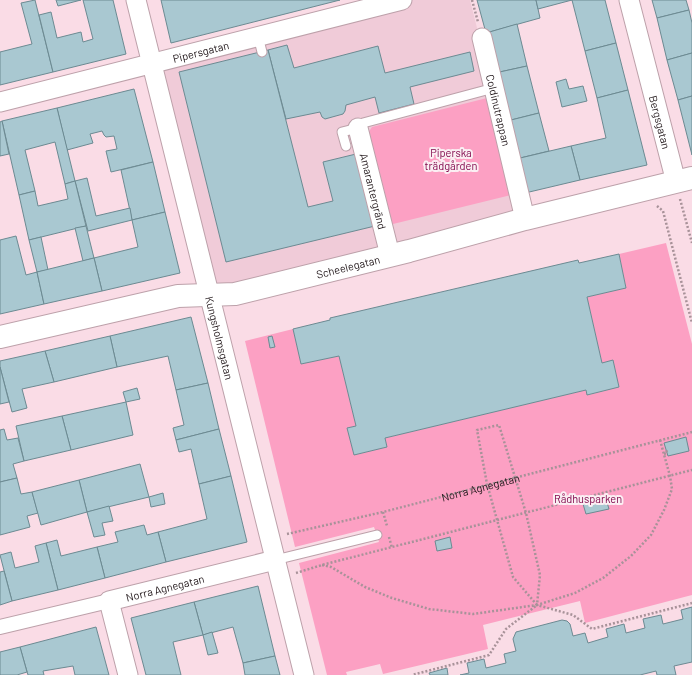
<svg xmlns="http://www.w3.org/2000/svg" width="692" height="675" viewBox="0 0 692 675" font-family="Barlow,sans-serif">
<rect width="100%" height="100%" fill="#fadce6"/>
<path fill="#f0cbd8" d="M405,0H470L525,220L211,299L152,64Z"/>
<g fill="#fca0c3">
<path d="M487,98L511,195L389,225L366,136L372,127Z"/>
<path d="M666,243L692,344V595L585,623L580,601L483,625L488,649L383,674L380,664L346,672L347,675H327L299,563L379,542L374,527L295,547L245,341L293,329L301,364L339,356L356,426L347,428L354,455L387,447L385,438L586,390L588,395L619,387L613,360L602,363L587,297L626,288L619,254Z"/>
</g>
<g fill="#a9c8d1" stroke="#6c8a92">
<path d="M35,0L53,72L0,85V52L32,44L21,3Z"/>
<path d="M56,0H81L58,6Z"/>
<path d="M83,0H113L126,54L53,72L39,15L51,12L57,38L81,32L83,42L93,39Z"/>
<path d="M161,0H340L171,43Z"/>
<path d="M477,0H536L540,18L486,33Z"/>
<path d="M536,0H605L616,43L585,51L572,0L538,9Z"/>
<path d="M652,0H686L689,10L657,18Z"/>
<path d="M689,10L692,23V53L667,60L657,18Z"/>
<path d="M517,24L527,66L495,73L486,33Z"/>
<path d="M616,43L628,90L597,98L585,51Z"/>
<path d="M287,45L294,68L378,46L385,73L470,52L474,71L410,87L414,104L379,113L375,97L346,105L345,111L343,114L325,119L322,117L320,112L286,119L268,50Z"/>
<path d="M268,50L308,207L333,201L323,162L356,154L375,226L226,262L179,72Z"/>
<path d="M692,53V96L678,100L667,60Z"/>
<path d="M527,66L539,113L507,121L495,73Z"/>
<path d="M566,79L569,89L583,86L587,101L562,107L556,82Z"/>
<path d="M134,89L153,162L111,172L106,151L117,149L114,136L106,137L104,135L102,131L90,134L93,143L67,150L57,108Z"/>
<path d="M628,90L647,165L580,180L571,146L606,138L597,98Z"/>
<path d="M692,96V155L678,100Z"/>
<path d="M57,108L75,181L65,184L55,142L25,150L35,191L19,195L2,121Z"/>
<path d="M539,113L549,151L516,159L507,121Z"/>
<path d="M2,121L9,154L0,156V122Z"/>
<path d="M571,146L580,180L525,193L516,159Z"/>
<path d="M153,162L165,212L132,220L121,170Z"/>
<path d="M87,178L96,216L130,208L132,220L88,231L75,181Z"/>
<path d="M75,181L86,226L29,240L19,195L35,191L38,206L68,199L65,184Z"/>
<path d="M165,212L180,273L102,291L94,258L138,247L132,220Z"/>
<path d="M86,226L94,258L83,261L75,228Z"/>
<path d="M16,236L26,275L37,272L44,304L0,314V240Z"/>
<path d="M41,237L48,270L37,272L29,240Z"/>
<path d="M619,254L626,288L587,297L602,363L613,360L619,387L587,395L586,390L385,438L387,447L354,455L347,428L356,426L339,356L301,364L293,329L330,320V318L578,260L579,263Z"/>
<path d="M94,258L102,291L44,304L37,272Z"/>
<path d="M191,317L208,383L176,390L168,356L117,367L110,336Z"/>
<path d="M110,336L117,367L54,382L45,351Z"/>
<path d="M272,336L275,347L270,348L268,337Z"/>
<path d="M45,351L54,382L22,389L27,408L12,412L0,367V361Z"/>
<path d="M0,367L9,402L0,404Z"/>
<path d="M208,383L219,429L176,440L173,428L184,425L176,390Z"/>
<path d="M137,388L140,399L126,402L123,392Z"/>
<path d="M126,402L133,435L71,450L62,416Z"/>
<path d="M62,416L71,450L24,461L16,426Z"/>
<path d="M4,429L7,440L18,438L24,461L13,464L17,478L0,482V430Z"/>
<path d="M219,429L231,476L199,484L191,449L179,452L176,440Z"/>
<path d="M686,437L689,451L668,456L664,443Z"/>
<path d="M140,464L149,497L87,512L79,480Z"/>
<path d="M231,476L247,542L166,562L158,532L207,519L199,484Z"/>
<path d="M17,478L21,494L32,492L38,513L27,516L30,527L0,535V482Z"/>
<path d="M79,480L87,512L41,525L32,492Z"/>
<path d="M163,493L165,504L151,507L149,497Z"/>
<path d="M606,499L609,509L586,514L583,504Z"/>
<path d="M109,506L113,521L102,523L105,535L94,537L87,512Z"/>
<path d="M144,525L147,535L158,532L166,562L105,578L97,547L118,542L115,532Z"/>
<path d="M450,537L452,548L437,551L435,541Z"/>
<path d="M57,540L61,556L97,547L105,578L58,590L46,543Z"/>
<path d="M46,543L58,590L12,601L0,555L11,552L15,568L39,562L35,546Z"/>
<path d="M4,571L12,601L0,605V572Z"/>
<path d="M258,586L275,656L243,663L233,627L203,635L194,602Z"/>
<path d="M194,602L203,635L173,642L181,675H146L131,618Z"/>
<path d="M692,607V662L674,666L676,675H657L656,671L640,675H460L469,673L467,663L484,659L486,668L506,663L504,654L516,651L513,639L516,632L562,620L567,621L570,624L573,636L585,633L588,643L608,637L606,629L624,624L626,633L645,628L643,619L661,615L663,624L683,619L681,610Z"/>
<path d="M96,627L109,675H75L73,666L43,671L44,675H28L20,647Z"/>
<path d="M212,632L218,653L208,655L203,635Z"/>
<path d="M20,647L27,672L17,675H0V652Z"/>
<path d="M275,656L280,675H245L243,663Z"/>
<path d="M447,668L448,675H430L429,673Z"/>
</g>
<g fill="none" stroke-linecap="round" stroke-linejoin="round">
<defs>
<g id="service">
<path d="M258,36L262,52"/>
<path d="M346,146L342,132L358,128L363,123L494,88"/>
<path d="M275,560L377,535"/>
</g>
<path id="pedestrian" d="M0,627L109,601"/>
<g id="minor">
<path id="s2" d="M136,0L304,675"/>
<path id="s3" d="M629,0L676,182"/>
<path id="s4" d="M482,38L525,219"/>
<path id="s5" d="M0,102L402,0"/>
<path id="s6" d="M358,128L390,255"/>
<path id="s7" d="M128,675L109,601L275,560"/>
</g>
<g id="tertiary">
<path id="s8" d="M0,337L178,296L235,294L409,251L525,219L692,178"/>
</g>
</defs>
<use href="#service" stroke="#bda1aa" stroke-width="11"/>
<use href="#pedestrian" stroke="#bda1aa" stroke-width="16"/>
<use href="#minor" stroke="#bda1aa" stroke-width="21"/>
<use href="#tertiary" stroke="#bda1aa" stroke-width="24"/>
<g stroke="#a89299" stroke-width="2.5" stroke-dasharray="2 2" stroke-linecap="butt">
<path d="M472,0L478,22"/>
<path d="M680,199L692,243"/>
<path d="M657,206L663,211L692,323"/>
<path d="M660,440L670,476L672,489L664,510L651,535L631,556L603,578L575,593L537,605L573,615L592,629L692,603"/>
<path d="M664,454L667,453L666,449"/>
<path d="M383,512L387,526"/>
<path id="s1" d="M287,534L383,512L692,432"/>
<path d="M389,537L392,548"/>
<path d="M322,565L331,567L365,587L392,598L429,609L473,614L537,605L540,575L526,513L499,425L477,430L487,484L513,577L537,605L506,629L489,655L412,675"/>
<path d="M296,573L322,565L692,470"/>
</g>
<use href="#service" stroke="#fff" stroke-width="9"/>
<use href="#pedestrian" stroke="#fff" stroke-width="14"/>
<use href="#minor" stroke="#fff" stroke-width="19"/>
<use href="#tertiary" stroke="#fff" stroke-width="22"/>
</g>
<g text-anchor="middle" dominant-baseline="central" stroke-width="4" stroke-linejoin="round" paint-order="stroke">
<g font-size="11" fill="#22181b" stroke="#fbeff3">
<text stroke="none"><textPath href="#s5" startOffset="207">Pipersgatan</textPath></text>
<text stroke="none"><textPath href="#s4" startOffset="74">Coldinutrappan</textPath></text>
<text stroke="none"><textPath href="#s3" startOffset="126">Bergsgatan</textPath></text>
<text stroke="none"><textPath href="#s6" startOffset="65">Amarantergränd</textPath></text>
<text stroke="none"><textPath href="#s8" startOffset="356">Scheelegatan</textPath></text>
<text stroke="none"><textPath href="#s2" startOffset="348">Kungsholmsgatan</textPath></text>
<text stroke="none"><textPath href="#s1" startOffset="199">Norra Agnegatan</textPath></text>
<text stroke="none"><textPath href="#s7" startOffset="134">Norra Agnegatan</textPath></text>
</g>
<g font-size="11" fill="#7e0248" stroke="#fbeff3">
<text x="451" y="152">Piperska<tspan x="451" dy="13">trädgården</tspan></text>
<text x="588" y="498">Rådhusparken</text>
</g>
</g>
</svg>
